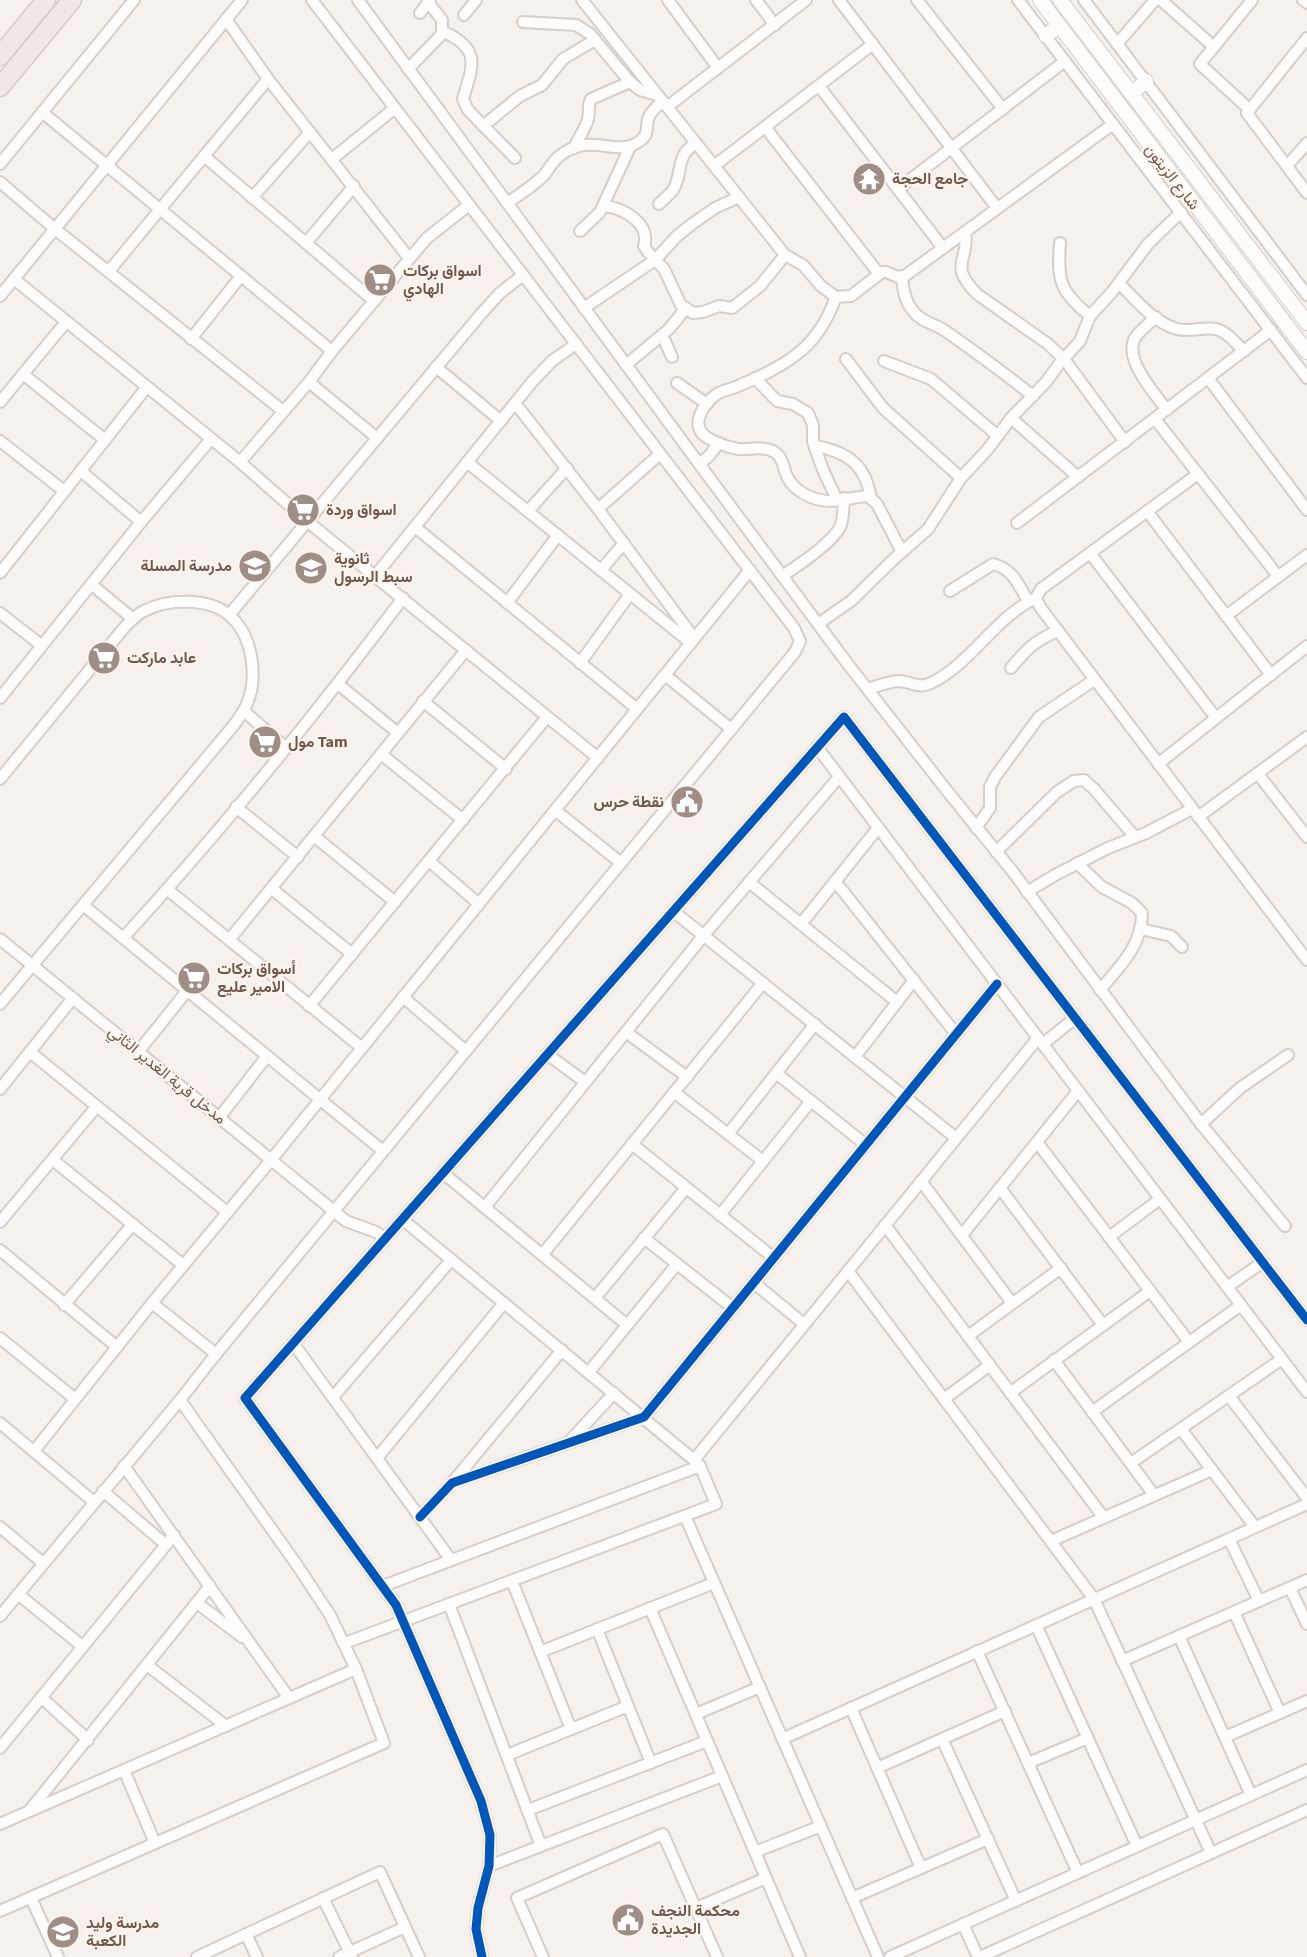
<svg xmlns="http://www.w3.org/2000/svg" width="1307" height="1957" viewBox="0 0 1307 1957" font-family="'Source Sans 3',Vazirmatn,sans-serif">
<rect width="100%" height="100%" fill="#f6f1ec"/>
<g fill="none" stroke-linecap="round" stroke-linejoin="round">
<defs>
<g id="street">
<path d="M358,0L694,457L847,663L948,792L1013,872L1201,1124L1285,1226"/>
<path d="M582,0L785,255L803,265L821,286L836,297L851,296L882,272H886L898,277L906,275L1113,124"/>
<path d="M668,0L718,68"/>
<path d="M756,0L775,25"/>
<path d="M839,0L997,208"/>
<path d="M917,0L1003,109"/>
<path d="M1018,0L1307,378"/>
<path d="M1084,0L1307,295"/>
<path d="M1161,0L1214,47"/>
<path d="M1303,0L1307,3"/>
<path d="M420,13L430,0"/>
<path d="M464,15L476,0"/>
<path d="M226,19L268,79L409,258"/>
<path d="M523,22L576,25L590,34L630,82L640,90L657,95"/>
<path d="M442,31C482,49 473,65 463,99L468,110L515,158"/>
<path d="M1307,38L1247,113L1307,193"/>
<path d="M1117,44L1155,0"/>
<path d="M408,69L442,34V20L428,2"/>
<path d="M819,86L943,248"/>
<path d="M667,107L806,0"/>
<path d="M1250,110L1200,64L1252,0"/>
<path d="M42,112L332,351"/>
<path d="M483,126L520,96L542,85L563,59L595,40"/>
<path d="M765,127L879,274"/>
<path d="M574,148C578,139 586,127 588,119C590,112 587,106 591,99L630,82"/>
<path d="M204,156L374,301"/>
<path d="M332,159L395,108"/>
<path d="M0,164L134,0"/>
<path d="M714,166L873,44"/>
<path d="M1287,166L1307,143"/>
<path d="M0,182L55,229L283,411"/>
<path d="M898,189L1065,61"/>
<path d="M252,198L310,132"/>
<path d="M507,203C519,195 530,188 541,178C546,174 548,169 552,164C558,155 569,149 579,146C600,140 622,156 641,140C649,134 646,127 648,119C650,112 657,107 662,101"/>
<path d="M659,204C663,200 669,195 673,190C684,172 674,157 696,143"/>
<path d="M604,206C623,208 651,223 644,246L648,252L664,269L681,305L693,313L703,312L719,306L732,308L760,286L785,255"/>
<path d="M580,231L600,212L630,147"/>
<path d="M965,232C970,263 947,263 977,294L1048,344L1064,359L1125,442"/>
<path d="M306,243L354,186"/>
<path d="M1060,243C1057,282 1060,291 1090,316"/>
<path d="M109,271L268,79"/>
<path d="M902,277C903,290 905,301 913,311C921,322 933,323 944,330C974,351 1004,373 1033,396"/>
<path d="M14,279L240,462L307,521L598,758"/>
<path d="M1119,283C1136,300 1153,322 1177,329C1192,333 1210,324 1223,332C1231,336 1237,345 1244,351"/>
<path d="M0,296L242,0"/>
<path d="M836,297C829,316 818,336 802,350C785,365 760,377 738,386C732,389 723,390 717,394C703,404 688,427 708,438C716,443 728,447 738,449C749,450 759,446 770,450C780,453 782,461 785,471C790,490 812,501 831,501C843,500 856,497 868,496L877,504L902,552"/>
<path d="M584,308L655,260L677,236L692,224L715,208L739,197"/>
<path d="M1156,317C1150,323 1140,330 1135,338C1123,359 1155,394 1167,410"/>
<path d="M662,335L672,357"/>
<path d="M191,339L241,276"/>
<path d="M846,359L883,408L961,478"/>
<path d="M884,361L931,379L998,436"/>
<path d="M626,365L669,329L686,308"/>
<path d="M436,367L501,421"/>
<path d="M23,374L105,440"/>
<path d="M755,378L777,401L793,404L808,413L813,425V442L823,470L837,500"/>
<path d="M1208,378L1307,510"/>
<path d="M309,382L377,438"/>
<path d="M677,383L707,404"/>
<path d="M0,402L66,322"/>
<path d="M515,403L598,509L694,638"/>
<path d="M1011,418L1078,477"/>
<path d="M1155,419L1278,576"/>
<path d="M0,441L64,491"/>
<path d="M815,446C848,452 866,465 871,499"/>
<path d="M240,462L309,382L332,351L427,238L469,205"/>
<path d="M467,462L691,643"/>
<path d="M699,464L709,456L719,443"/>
<path d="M81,471L141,522"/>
<path d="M1198,474L1041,589L1036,598L1040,607L1307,960"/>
<path d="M598,509L660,454"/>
<path d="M528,511L567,468"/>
<path d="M1147,511L1271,675"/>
<path d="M1017,523L1271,330"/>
<path d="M415,527L637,709"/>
<path d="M1090,553L1216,718"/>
<path d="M601,570L624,543"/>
<path d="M0,573L146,388"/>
<path d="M375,576L532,382L552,361L576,344"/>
<path d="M782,576C799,565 831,544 840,527C844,519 843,507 844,498"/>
<path d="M91,584L133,619"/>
<path d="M950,591L993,564C1013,569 1018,584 1028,601"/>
<path d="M507,603L558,535"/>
<path d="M0,613L41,645"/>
<path d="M229,615L481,314L500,293L523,275"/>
<path d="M1226,616L1307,555"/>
<path d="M818,624L851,601L895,558L928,529L961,478L988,449L1011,418L1046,382L1059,364L1080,341L1090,316L1112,292L1148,244L1181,212"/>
<path d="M580,663L630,594"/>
<path d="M1011,668C1026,650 1035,640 1058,631"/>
<path d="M665,675L731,729"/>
<path d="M338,684L398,733"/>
<path d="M868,689C878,686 889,681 900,681C911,682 919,689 931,683C972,663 995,617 1036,598"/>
<path d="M0,698L141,522L211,439"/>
<path d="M423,701L506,769"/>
<path d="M244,711L286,748"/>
<path d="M817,747L1307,1392"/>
<path d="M381,754L463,820"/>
<path d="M1158,764L1307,646"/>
<path d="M1258,774L1307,837"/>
<path d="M0,779L123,629C129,623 135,615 144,611C166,599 208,597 229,615C252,634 258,674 248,701C245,710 239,718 234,725L0,1004"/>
<path d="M236,807L298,857"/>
<path d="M555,810L621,863"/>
<path d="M1198,817L1307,737"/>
<path d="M976,828L990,808V787L995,777L1039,717L1094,680"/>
<path d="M314,836L395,902"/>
<path d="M996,852L1057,792L1074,781L1084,780L1094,789L1135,837"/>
<path d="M429,861L479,904"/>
<path d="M1077,863L1102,887L1132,903L1142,913C1142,946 1120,966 1100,990"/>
<path d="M835,881L956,1034"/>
<path d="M749,882L897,1002"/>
<path d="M272,889L352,954"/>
<path d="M168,890L362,1048"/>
<path d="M1027,892L1055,875L1108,848L1146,833L1192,809"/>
<path d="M83,905L383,1151"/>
<path d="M673,911L956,1138"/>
<path d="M801,924L878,828"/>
<path d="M1141,929L1171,936L1182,947"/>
<path d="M123,938C222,830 315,715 403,598"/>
<path d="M0,939L346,1221L376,1232L385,1238"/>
<path d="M229,940L466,650"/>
<path d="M403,997L466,1051"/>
<path d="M309,1006L547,717"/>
<path d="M626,1032L687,1077"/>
<path d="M1043,1044L1075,1018"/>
<path d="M30,1052L227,1212"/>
<path d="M138,1052L187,991"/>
<path d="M547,1054L585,1082"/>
<path d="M855,1057L914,980"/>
<path d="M776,1073L866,1145"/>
<path d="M0,1089L73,998"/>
<path d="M674,1092L763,1161"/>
<path d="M219,1118L267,1056"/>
<path d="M1201,1124L1240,1088L1288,1055"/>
<path d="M728,1134L815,1024"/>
<path d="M1037,1142L1189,1342"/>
<path d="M632,1144L774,1258"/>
<path d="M53,1160L183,1265"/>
<path d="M443,1173L627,1325"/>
<path d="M921,1181L1012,1303"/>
<path d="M1000,1188L1103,1325"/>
<path d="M485,1207L704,935L839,777"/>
<path d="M720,1215L811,1101"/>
<path d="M0,1222L97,1106"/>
<path d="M885,1225L1104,1518"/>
<path d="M962,1235L1078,1091"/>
<path d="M1109,1237L1160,1199"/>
<path d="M644,1238L733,1308"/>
<path d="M0,1250L117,1347"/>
<path d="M542,1255L763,983"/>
<path d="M848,1271L1094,1599L1211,1853"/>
<path d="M754,1283L804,1324"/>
<path d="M1227,1287L1263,1262"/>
<path d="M595,1298L686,1188"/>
<path d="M152,1303L216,1354"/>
<path d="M64,1305L133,1224"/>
<path d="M968,1336L1061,1268"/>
<path d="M0,1338L75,1399"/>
<path d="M293,1343L451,1560"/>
<path d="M1054,1360L1154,1495"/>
<path d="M589,1372L677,1264"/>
<path d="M1010,1393L1150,1291"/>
<path d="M1229,1396L1307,1498"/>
<path d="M333,1397L451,1260"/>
<path d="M944,1399L990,1365"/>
<path d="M1092,1412L1241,1305"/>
<path d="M0,1423L94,1502"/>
<path d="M1181,1429L1255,1527"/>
<path d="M568,1443L614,1393"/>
<path d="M34,1451L152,1303L271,1160L750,570"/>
<path d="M377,1458L504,1303"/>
<path d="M694,1460L1038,1038"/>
<path d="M1131,1463L1282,1359"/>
<path d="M124,1466L289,1698"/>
<path d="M452,1483L562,1350"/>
<path d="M103,1491L165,1544"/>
<path d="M685,1516L878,1957"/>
<path d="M420,1517L452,1483L644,1417L997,984"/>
<path d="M0,1527L43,1563"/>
<path d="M1229,1539L1259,1601"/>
<path d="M1051,1541L1212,1470"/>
<path d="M512,1581L571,1729"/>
<path d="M383,1586L700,1466"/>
<path d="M1290,1588L1307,1624"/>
<path d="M18,1594L82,1646"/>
<path d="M197,1603L242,1637"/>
<path d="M449,1604L541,1846"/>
<path d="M650,1608L800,1957"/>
<path d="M1234,1612L1280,1713"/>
<path d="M0,1616L180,1400L216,1354L795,652L800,641L794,628L312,0"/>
<path d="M1036,1625L1137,1846"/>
<path d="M597,1629L651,1763"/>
<path d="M1179,1636L1251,1795"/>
<path d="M345,1643L716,1504L700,1466L694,1460L402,1219"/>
<path d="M977,1651L1078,1873"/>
<path d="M540,1652L714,1583"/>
<path d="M1122,1661L1307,1580"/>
<path d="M147,1665L226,1726"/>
<path d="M41,1697L88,1740"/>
<path d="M851,1708L921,1868"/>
<path d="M696,1714L760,1687"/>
<path d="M1225,1737L1307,1701"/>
<path d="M782,1739L1307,1504"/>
<path d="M942,1739L1016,1901"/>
<path d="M0,1748L174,1535"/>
<path d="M507,1755L628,1706"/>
<path d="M1028,1763L1088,1738"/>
<path d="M877,1768L1005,1711"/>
<path d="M124,1770L155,1843"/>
<path d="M30,1810L210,1586"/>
<path d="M528,1810L707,1741"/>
<path d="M0,1824L356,1669"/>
<path d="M755,1852L821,1826"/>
<path d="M489,1866L722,1776"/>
<path d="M31,1898L58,1957"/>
<path d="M323,1898L352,1957"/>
<path d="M852,1898L988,1839"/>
<path d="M696,1908L766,1878"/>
<path d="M0,1911L384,1743L356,1669L330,1615L297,1565L180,1400"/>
<path d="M963,1924L978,1957"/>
<path d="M246,1934L257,1957"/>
<path d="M197,1957L380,1872L419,1957"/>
<path d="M339,1957L405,1927"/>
<path d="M482,1957L476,1929L478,1908L489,1866L490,1835L481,1801L396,1605L245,1398L844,717L1307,1320"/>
<path d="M543,1957L517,1898L663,1834L717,1957"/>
<path d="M890,1957L1307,1770"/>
<path d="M980,1957L1307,1810"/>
</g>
<g id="secondary">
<path d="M1040,0L1307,352"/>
<path d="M1060,0L1307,323"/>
<path d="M1046,36L1059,25"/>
<path d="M1131,94L1146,81"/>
</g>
<g id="highway">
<path d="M0,56L46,0"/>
<path d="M0,87L72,0"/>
</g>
</defs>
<use href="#street" stroke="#d5ceca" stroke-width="14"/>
<use href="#secondary" stroke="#d4cdc8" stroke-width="16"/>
<use href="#highway" stroke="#d4ccc7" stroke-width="21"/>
<use href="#street" stroke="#fefdfc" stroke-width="10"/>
<use href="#secondary" stroke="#fefdfc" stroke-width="14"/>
<use href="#highway" stroke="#efe8e5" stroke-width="18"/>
<defs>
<g id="cycleway">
<path d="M420,1517L452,1483L644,1417L997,984"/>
<path d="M482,1957L476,1929L478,1908L489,1866L490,1835L481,1801L396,1605L245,1398L844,717L1307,1320"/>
</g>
</defs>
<use href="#cycleway" stroke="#fdf5ee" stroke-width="13"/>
<use href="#cycleway" stroke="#0057b8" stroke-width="9"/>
</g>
<defs>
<symbol id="temple-disc" viewBox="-11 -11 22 22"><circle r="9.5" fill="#9f8e86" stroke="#fdf5ee"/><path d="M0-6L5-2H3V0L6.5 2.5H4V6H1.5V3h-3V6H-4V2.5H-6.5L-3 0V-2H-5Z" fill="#fff"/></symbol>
<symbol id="supermarket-disc" viewBox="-11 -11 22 22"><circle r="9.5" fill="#9f8e86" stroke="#fdf5ee"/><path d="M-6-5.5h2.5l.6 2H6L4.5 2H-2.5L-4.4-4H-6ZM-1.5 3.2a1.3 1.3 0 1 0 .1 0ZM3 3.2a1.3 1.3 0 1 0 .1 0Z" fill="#fff"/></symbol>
<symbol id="school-disc" viewBox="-11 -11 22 22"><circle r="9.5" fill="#9f8e86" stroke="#fdf5ee"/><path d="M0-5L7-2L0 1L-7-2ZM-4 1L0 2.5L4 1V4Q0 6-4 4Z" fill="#fff"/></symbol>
<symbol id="civic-disc" viewBox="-11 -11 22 22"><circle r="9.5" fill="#9f8e86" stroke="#fdf5ee"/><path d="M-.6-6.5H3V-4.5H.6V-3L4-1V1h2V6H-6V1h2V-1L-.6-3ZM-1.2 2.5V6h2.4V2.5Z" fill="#fff"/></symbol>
</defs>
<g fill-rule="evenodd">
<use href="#temple-disc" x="850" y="160" width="38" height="38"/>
<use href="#supermarket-disc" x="361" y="261" width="38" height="38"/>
<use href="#supermarket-disc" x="284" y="491" width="38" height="38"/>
<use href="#school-disc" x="236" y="547" width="38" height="38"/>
<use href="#school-disc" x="292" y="549" width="38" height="38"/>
<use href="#supermarket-disc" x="85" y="639" width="38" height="38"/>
<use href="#supermarket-disc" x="246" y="723" width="38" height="38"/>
<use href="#civic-disc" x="668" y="783" width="38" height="38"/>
<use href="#supermarket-disc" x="175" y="959" width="38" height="38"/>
<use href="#civic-disc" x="609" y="1901" width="38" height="38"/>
<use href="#school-disc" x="44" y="1913" width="38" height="38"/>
</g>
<g text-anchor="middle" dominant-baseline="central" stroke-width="4.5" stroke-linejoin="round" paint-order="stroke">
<g font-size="16" fill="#70584f" stroke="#fdf5ee">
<text transform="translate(1172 177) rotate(52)">شارع الزيتون</text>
<text transform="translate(167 1075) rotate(39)">مدخل قرية الغدير الثاني</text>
</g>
<g font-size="16" font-weight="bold" fill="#70584f" stroke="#fdf5ee" text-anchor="start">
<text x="892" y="179">جامع الحجة</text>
<text x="403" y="271">اسواق بركات<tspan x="403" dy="18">الهادي</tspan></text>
<text x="326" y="510">اسواق وردة</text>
<text x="334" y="559">ثانوية<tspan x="334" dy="18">سبط الرسول</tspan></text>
<text x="232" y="566" text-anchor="end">مدرسة المسلة</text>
<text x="127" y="658">عابد ماركت</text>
<text x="288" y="742">مول Tam</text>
<text x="664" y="802" text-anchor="end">نقطة حرس</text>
<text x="217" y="969">أسواق بركات<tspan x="217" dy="18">الامير عليع</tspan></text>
<text x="651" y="1911">محكمة النجف<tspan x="651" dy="18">الجديدة</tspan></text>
<text x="86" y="1923">مدرسة وليد<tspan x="86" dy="18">الكعبة</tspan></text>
</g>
</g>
</svg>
